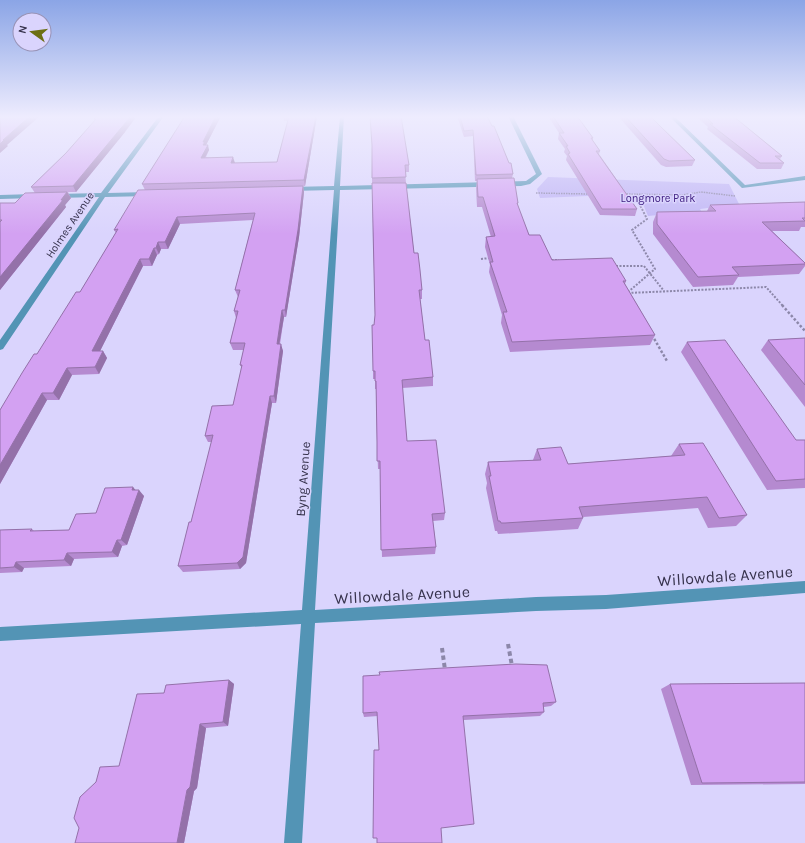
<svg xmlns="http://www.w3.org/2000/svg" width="805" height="843" viewBox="0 0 805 843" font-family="Karla,sans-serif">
<rect width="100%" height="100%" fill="#dad4fd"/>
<path fill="#bfb4f5" d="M548,177L729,184L739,204L700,209L704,216L658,215L648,216L640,197L635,194L540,198L537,189Z"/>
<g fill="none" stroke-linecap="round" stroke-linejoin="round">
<g stroke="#8c87a9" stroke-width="1.5" stroke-dasharray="1.5 1" stroke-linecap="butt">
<path d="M536,193L589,194"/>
<path d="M624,194L682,195L701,192L735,196"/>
<path d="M635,194L638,200"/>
</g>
<g stroke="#8c87a9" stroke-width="2" stroke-dasharray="2 1.5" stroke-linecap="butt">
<path d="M481,259L490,258"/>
<path d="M548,260H559"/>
<path d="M616,266H644L664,291"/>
<path d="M628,292L655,269L632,230L647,219L637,199"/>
<path d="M628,293L766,287L783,306"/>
</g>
<g stroke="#8c87a9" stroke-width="2.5" stroke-dasharray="2.5 2" stroke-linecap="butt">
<path d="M782,305L805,331"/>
<path d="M652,335L667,361"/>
</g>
<g stroke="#8c87a9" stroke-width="4" stroke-dasharray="4.5 3" stroke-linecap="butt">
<path d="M508,644L512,666"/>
<path d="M442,648L445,670"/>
</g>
<g fill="#5394b5" fill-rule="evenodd">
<path d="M159,116H164L108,193L148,192L151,194L148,196L105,197L3,349L0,350V340L99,197L56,198L53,196L56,194L101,193Z"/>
<path d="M340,116H344L340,186L526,181L536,174L508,116H513L542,174L530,184L521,186L340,190L315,610L536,597L606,595L805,581V593L606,609L536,611L315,623L302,843H284L301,624L0,641V627L302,610L334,190L290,191L287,189L290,187L334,186Z"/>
<path d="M669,116H674L745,185L805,176V180L742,188Z"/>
<path d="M0,195L34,194L37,196L34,198L0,199Z"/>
</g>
</g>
<g fill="#b58ad0">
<path d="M97,116L125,132L76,192H68L71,198L65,205L66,207L0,290V203H15L35,193L31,187L66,153L95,121L94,119Z"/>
<path d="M221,116L206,145L209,150L206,157L235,163L277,162L288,121H284L283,116H317L305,186H303L304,192L299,237L286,317H284L280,344L283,351L276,403H272L246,563L240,569L183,572L178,566L191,522L212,442H208L205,436L233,405L242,368L240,365L244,350H233L230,343L236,318L234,311L238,297L235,290L253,220L180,224L168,249H161L159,254L157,255L152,266H143L100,351H103L107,358L99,374L72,375L59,400H47L0,484V410L80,292L116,233L114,230L145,190L142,184Z"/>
<path d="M457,116H487L513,174L512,178L518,203L517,205L529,235L552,260L626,281L625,284L655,335L650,345L510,352L501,323L502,315L489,272L490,265L485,247L486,237H491L482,207H477L476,188L477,181H475L473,136L464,137Z"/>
<path d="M548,116H577L593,138V141L600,151L599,154L637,209L635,216L600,215L566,160L567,156L564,152L565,149L558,139L559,133Z"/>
<path d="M618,116H650L695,160L692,166L666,167L661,165Z"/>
<path d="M696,116H733L782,156L780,159L784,163L781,169H757L707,129L708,127Z"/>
<path d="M372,147L409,165V172H405L406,183L414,253L422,290V299H420L425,340L433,377V386L402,388L407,441L445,513L444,520L433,521L436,547L435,554L382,557L380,469H378L377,442L376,389H375V379H373V371L375,315L372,178Z"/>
<path d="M805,202V227H801L799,231H772L805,263V266L799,274L738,277L733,285L693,287L653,234V222L657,212L707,211L710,205Z"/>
<path d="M805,338V407L761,350L768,340Z"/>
<path d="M687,342L796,440H805V488L767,490L681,352Z"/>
<path d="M679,444L747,515L736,526L708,528L698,508L583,517V518L578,529L498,534L497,531H495L486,488L487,483L485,474L488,462L533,460L537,449L568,464L671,456Z"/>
<path d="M135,490L144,496L127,545L122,546L118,557L74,559L71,566L24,568L22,572L0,573V530L32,529L34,531L69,530L96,513Z"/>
<path d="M229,680L234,684L228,726L206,728L197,788L194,791L184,843H75L119,766L164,693Z"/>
<path d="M805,683V784L691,785L661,689L670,684Z"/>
<path d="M556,702L551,706L544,707V712L540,716L464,720L441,828L377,838L379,750L378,716L364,717L363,713Z"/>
</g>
<g fill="#9471a9">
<path d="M30,116H40L7,145L8,146L0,153V144L3,140Z"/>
<path d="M131,116H137L125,132L76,192L73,186Z"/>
<path d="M216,116H221L206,145H208L209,150L202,163L201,158L203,142Z"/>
<path d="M316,116H317L305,186L304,180Z"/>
<path d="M233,157L235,163H231Z"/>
<path d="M303,186L304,192L299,237L286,317L285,310Z"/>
<path d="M67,192L71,198L65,205L66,207L0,290V277Z"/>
<path d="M177,217L180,224L168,249L165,242Z"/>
<path d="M158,242L161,249L159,254L156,248Z"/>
<path d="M154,248L157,255L152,266L149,259Z"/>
<path d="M140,259L143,266L96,359L92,351Z"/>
<path d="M282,310L284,317L278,351L277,344Z"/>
<path d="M281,344L283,351L276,403L274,396Z"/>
<path d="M103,351L107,358L99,374L95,367Z"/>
<path d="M67,368L72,375L59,400L53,393Z"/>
<path d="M42,393L47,400L0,484V465Z"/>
<path d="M270,396L272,403L246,563L240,569L237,563Z"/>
<path d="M133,487L138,493L139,490L144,496L127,545L121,540L132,490Z"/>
<path d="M117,540L122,546L118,557L112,552Z"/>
<path d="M67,553L74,559L71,566L64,560Z"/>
<path d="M16,562L24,568L22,572L14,567Z"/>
<path d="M229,680L234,684L228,726L223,722Z"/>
<path d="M200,724L206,728L197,788L194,791L184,843H177Z"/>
</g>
<g fill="#d3a1f2" stroke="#9471a9">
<path d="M0,116H30L3,140H4L0,144Z"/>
<path d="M97,116H131L73,186L31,187L66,153L96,119H94Z"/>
<path d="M185,116H216L203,142H205L203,145H208L201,158L233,157L231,163L277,162L289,116H316L304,180L142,184Z"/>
<path d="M370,116H401L409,165H405L406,177L372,178V145Z"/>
<path d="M460,116H487L492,126H494L509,163H511L513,174L476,175L473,130L464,131Z"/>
<path d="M553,116H577L593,138H591L600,151H596L637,209H602L568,154L570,153L566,146H568L559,133H564Z"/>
<path d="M625,116H650L660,126L695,160L669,161L664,159Z"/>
<path d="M705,116H733L782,156H775L784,163H760L710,124H713Z"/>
<path d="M514,178L518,203H517L529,235H540L552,260L612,258L626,281H623L655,335L512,342L503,312H507L490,262H493L486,237L495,236L483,197H478L477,179Z"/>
<path d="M372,183H406L414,253H418L420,270L422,290H419L425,340H429L433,377L402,380L407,441L436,440L445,513L432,514L436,547L381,550L380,461H377V442L376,381H375V371H373L372,325H374L375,315Z"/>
<path d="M303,186L298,230L285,310H282L277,344H281L274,396H270L243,557L237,563L178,566L189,522H191L213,435L205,436L212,406L233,405L242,365H240L245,343H230L238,311H234L240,290H235L255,213L177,217L165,242H158L156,248H154L149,259H140L92,351H103L95,367L67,368L53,393H42L0,465V410L22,373L34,354H37L76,292H80L118,229L114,230L138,190Z"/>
<path d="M67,192L61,200H63L0,277V222L2,220H0V203H15L25,193Z"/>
<path d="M805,202V218H802L805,221L762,222L805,263V264L732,267L739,275L698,277L657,224V212L716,211L710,205Z"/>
<path d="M805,338V385L768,340Z"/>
<path d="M725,340L796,440H805V479L776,481L687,342Z"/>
<path d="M703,443L747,515L719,518L707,497L579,507L583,518L505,523H501L500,521H498L489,476H491L488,462L541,460L537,449L561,447L568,464L685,455L679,444Z"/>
<path d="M133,487L132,490H139L121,540H117L112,552L67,553L64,560L16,562L14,567L0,568V530L32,529L30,531L69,530L76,514L96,513L105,488Z"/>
<path d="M516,664L547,665L556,702L543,703L544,712L463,716L474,824L441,828L442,843H377V838H373L374,750H379L377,712L363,713V676L380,675L379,672L426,669Z"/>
<path d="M229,680L223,722L200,724L190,787L187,790L177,843H75L79,828L74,818L80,797L96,782L100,767L119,766L137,694L164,693L166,685Z"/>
<path d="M805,683V782L702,783L670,684Z"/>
</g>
<linearGradient id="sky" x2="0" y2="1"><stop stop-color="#8ba5e6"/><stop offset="0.5" stop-color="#eeecfe"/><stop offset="1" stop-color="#eeecfe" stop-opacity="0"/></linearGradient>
<rect width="805" height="234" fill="url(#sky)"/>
<g text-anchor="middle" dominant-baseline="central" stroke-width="3" stroke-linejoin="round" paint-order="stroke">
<g font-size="11" fill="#402082" stroke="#dad4fd">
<text x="658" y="198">Longmore Park</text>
</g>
<g font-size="11" fill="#36324c" stroke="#dad4fd">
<text transform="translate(70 225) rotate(-56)">Holmes Avenue</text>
</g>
<g font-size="13" fill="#36324c" stroke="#dad4fd">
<text transform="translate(303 479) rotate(-86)">Byng Avenue</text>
</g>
<g font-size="16" fill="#36324c" stroke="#dad4fd">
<text transform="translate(725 576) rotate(-4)">Willowdale Avenue</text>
<text transform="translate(402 595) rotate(-3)">Willowdale Avenue</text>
</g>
</g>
<g transform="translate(32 32) rotate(284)"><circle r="19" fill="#dad4fd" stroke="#9893b6"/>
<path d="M0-3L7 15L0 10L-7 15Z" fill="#6c6f13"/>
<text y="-6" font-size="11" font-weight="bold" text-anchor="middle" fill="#36324c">N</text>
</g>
</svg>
